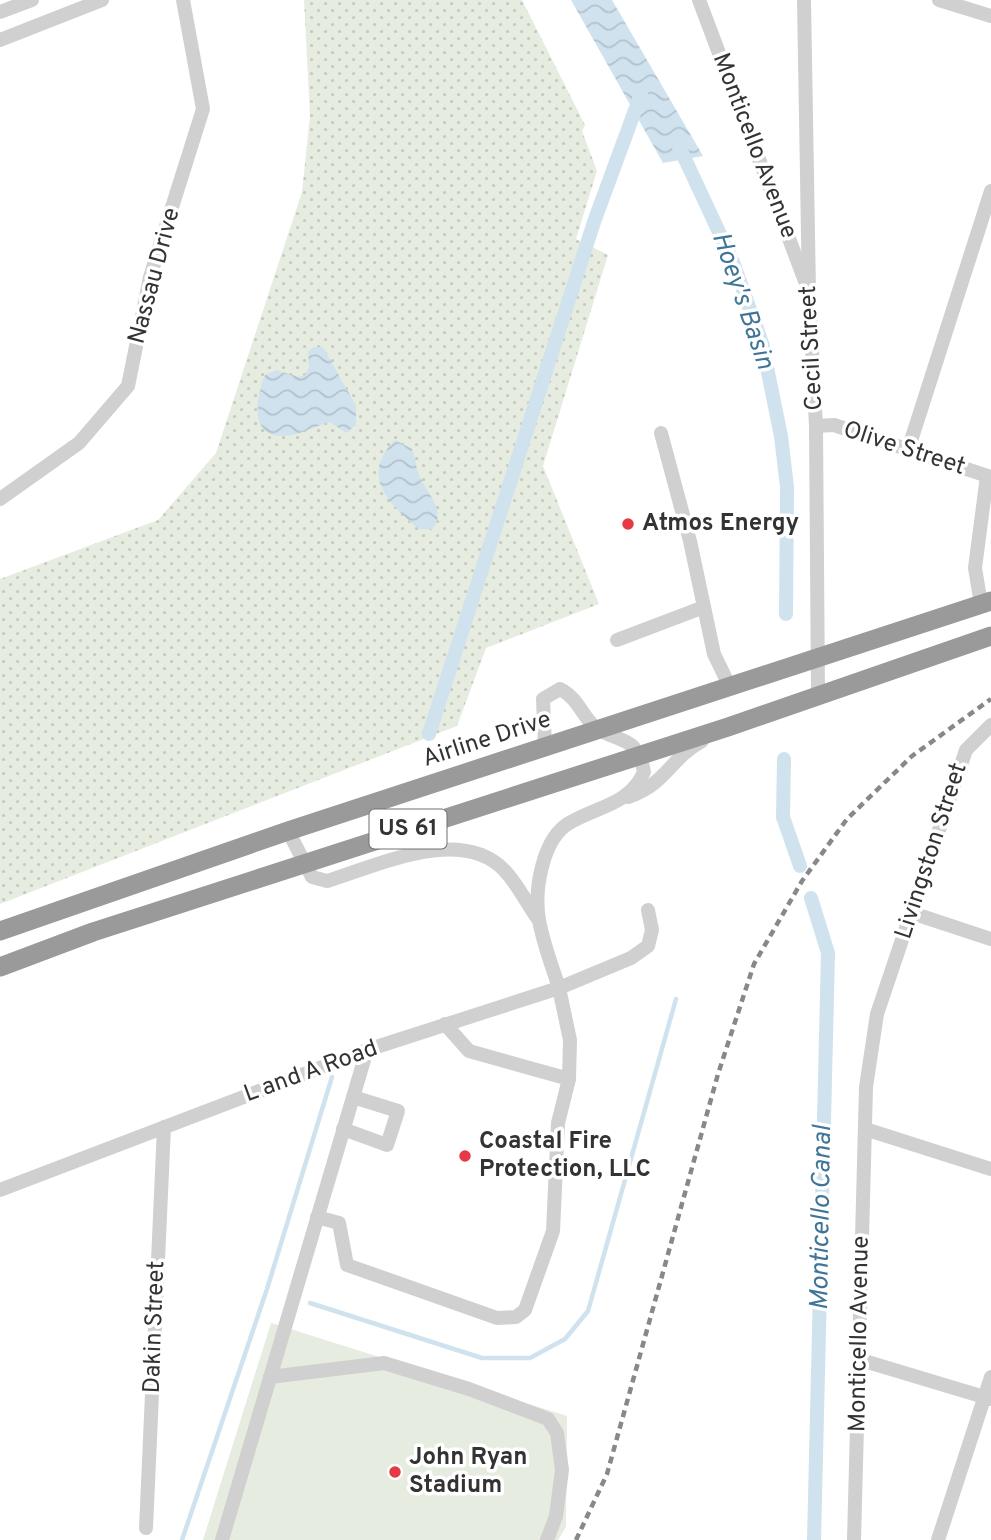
<svg xmlns="http://www.w3.org/2000/svg" width="991" height="1540" viewBox="0 0 991 1540" font-family="Overpass,sans-serif">
<defs>
<pattern id="grass-dots" width="8" height="8" patternUnits="userSpaceOnUse" patternTransform="scale(1.75)"><rect width="8" height="8" fill="#e6ecdf"/><path d="M2 2h.1M6 6h.1" fill="none" stroke="#c6cbc0" stroke-width="1.8" stroke-linecap="round"/></pattern>
<pattern id="water-waves" width="16" height="10" patternUnits="userSpaceOnUse" patternTransform="scale(1.75)"><rect width="16" height="10" fill="#cfe2ee"/><path d="M0 5q4-4 8 0t8 0" fill="none" stroke="#b2c2cd"/></pattern>
</defs>
<rect width="100%" height="100%" fill="#fff"/>
<path fill="url(#grass-dots)" d="M304,0H522L585,125L582,131L597,171L576,239L608,255L543,466L599,604L486,648L457,726L0,904V579L158,520L216,453L302,192L310,116Z"/>
<path fill="#e6ecdf" d="M271,1323L567,1416L566,1527L558,1540H203Z"/>
<g fill="url(#water-waves)">
<path d="M571,0H612L703,156L663,163Z"/>
<path d="M314,347H323L356,406V425L346,433L330,422C314,426 299,436 282,436C248,436 257,395 265,375L276,370L299,377L305,375L309,367L308,351Z"/>
<path d="M395,440L412,449C415,456 415,464 418,472C423,489 449,512 432,529H419C389,504 359,476 395,440Z"/>
</g>
<g fill="none" stroke-linecap="round" stroke-linejoin="round">
<g stroke="#cfe2ee" stroke-width="4.5">
<path d="M310,1303L482,1358H530L565,1339L588,1311L676,999"/>
<path d="M182,1540L267,1289L332,1077"/>
</g>
<g stroke="#cfe2ee" stroke-width="14">
<path d="M678,144L733,262L762,343L781,436L787,487L786,614"/>
<path d="M429,734L594,222L641,94"/>
<path d="M784,759L783,817L800,866"/>
<path d="M811,898L828,953L814,1540"/>
</g>
<g stroke="#d0d0d0" stroke-width="14">
<path d="M699,0L805,281"/>
<path d="M804,0L809,292L816,426L818,696"/>
<path d="M939,0L991,16"/>
<path d="M0,12L32,0"/>
<path d="M0,40L102,0"/>
<path d="M816,426L834,425L991,477"/>
<path d="M661,433L690,541L714,654L729,685"/>
<path d="M908,450L991,191"/>
<path d="M0,499L79,443L128,386L150,277L203,109L183,0"/>
<path d="M981,604L975,568L987,476"/>
<path d="M617,640L704,607"/>
<path d="M628,797C667,784 670,758 702,741"/>
<path d="M288,831L312,877L327,881C376,866 461,825 504,870C517,883 527,904 538,919"/>
<path d="M912,913L991,939"/>
<path d="M445,1024L469,1051L569,1079L570,1040L559,988L631,958L648,946L652,930L648,910"/>
<path d="M343,1129L387,1145L398,1111L353,1097"/>
<path d="M865,1129L991,1169"/>
<path d="M0,1190L367,1050L559,988C552,966 543,943 539,920C534,891 542,837 571,822C599,806 630,804 644,772C637,736 623,744 598,729C583,720 580,699 560,689L543,699L545,746"/>
<path d="M317,1217L339,1223L347,1265L497,1318L516,1317L525,1310L553,1231L558,1123L569,1079"/>
<path d="M861,1360L991,1399"/>
<path d="M270,1377L384,1363L469,1389L548,1419L557,1433L562,1470L556,1516L547,1540"/>
<path d="M146,1528L164,1127"/>
<path d="M222,1540L367,1050"/>
<path d="M854,1540L866,1087L877,1014L966,750L991,725"/>
<path d="M938,1540L991,1377"/>
</g>
<g stroke="#9a9a9a" stroke-width="19">
<path d="M0,931L288,831L991,601"/>
<path d="M0,967L93,932L728,727L991,636"/>
</g>
<path stroke="#888" stroke-width="4.5" stroke-dasharray="7 5" stroke-linecap="butt" d="M576,1540L607,1474L718,1074L754,964L802,881L847,819L912,756L991,699"/>
</g>
<g fill="#e63946" stroke="#fff" stroke-width="2.5">
<circle cx="628" cy="524" r="7"/>
<circle cx="465" cy="1156" r="7"/>
<circle cx="395" cy="1472" r="7"/>
</g>
<g text-anchor="middle" dominant-baseline="central" stroke-width="7" stroke-linejoin="round" paint-order="stroke">
<rect fill="#fff" stroke="#707070" stroke-width="2" x="369.5" y="809.5" width="77" height="39" rx="5"/>
<g font-size="23" font-weight="bold" fill="#333">
<text x="408" y="829">US 61</text>
</g>
<g font-size="24" fill="#333" stroke="#fff">
<text transform="translate(754 146) rotate(69)">Monticello Avenue</text>
<text transform="translate(155 276) rotate(-75)">Nassau Drive</text>
<text transform="translate(812 348) rotate(-93)">Cecil Street</text>
<text transform="translate(904 449) rotate(18)">Olive Street</text>
<text transform="translate(487 740) rotate(-18)">Airline Drive</text>
<text transform="translate(932 851) rotate(-72)">Livingston Street</text>
<text transform="translate(311 1072) rotate(-20)">L and A Road</text>
<text transform="translate(155 1327) rotate(-88)">Dakin Street</text>
<text transform="translate(860 1334) rotate(-89)">Monticello Avenue</text>
</g>
<g font-size="24" font-weight="bold" fill="#333" stroke="#fff" text-anchor="start">
<text x="642" y="524">Atmos Energy</text>
<text x="479" y="1142">Coastal Fire<tspan x="479" dy="28">Protection, LLC</tspan></text>
<text x="409" y="1458">John Ryan<tspan x="409" dy="28">Stadium</tspan></text>
</g>
<g font-size="26" font-style="italic" fill="#3f7597" stroke="#fff">
<text transform="translate(742 301) rotate(71)">Hoey's Basin</text>
<text transform="translate(822 1218) rotate(-89)">Monticello Canal</text>
</g>
</g>
</svg>
